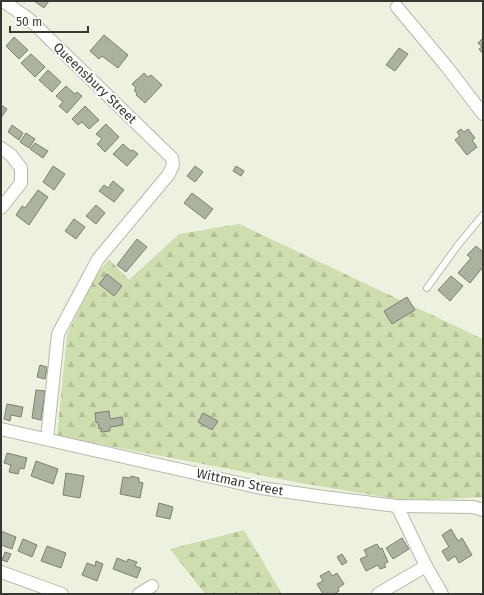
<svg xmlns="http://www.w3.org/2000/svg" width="484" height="595" viewBox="0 0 484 595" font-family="'Fira Sans',sans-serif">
<defs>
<pattern id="forest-firs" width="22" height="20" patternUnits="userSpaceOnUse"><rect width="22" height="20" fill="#cfdeaf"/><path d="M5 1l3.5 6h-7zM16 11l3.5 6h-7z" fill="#b2bf97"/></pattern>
</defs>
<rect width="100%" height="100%" fill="#ecf2df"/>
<g fill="url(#forest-firs)">
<path d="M239,224L483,339V497L409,501L306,484L57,436L67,335L92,281L109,259L129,280L179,234Z"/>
<path d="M244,530L282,594H205L170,549Z"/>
</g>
<g fill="#acb2a0" stroke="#7c8271">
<path d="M34,1H49L44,8Z"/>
<path d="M104,35L128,55L118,68L102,56L99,59L90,51Z"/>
<path d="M14,37L28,50L19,59L6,46Z"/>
<path d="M483,38V54L479,49L482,47L478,43Z"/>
<path d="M399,48L408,54L395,71L386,65Z"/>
<path d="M31,54L45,67L35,77L21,63Z"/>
<path d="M48,70L61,82L52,92L39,80Z"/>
<path d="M144,73L148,77L151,75L162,85L145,103L136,95L137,94L134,90L136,88L132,84Z"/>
<path d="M66,86L75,94L77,92L82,96L67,113L59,106L63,102L56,96Z"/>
<path d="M1,105L7,109L1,118Z"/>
<path d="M85,106L99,120L89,129L82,122L78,125L72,119Z"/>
<path d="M106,124L119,137L105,152L97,144L102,139L96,134Z"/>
<path d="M12,125L23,133L19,140L8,132Z"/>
<path d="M461,129L464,132L468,129L475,138L472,140L477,147L467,155L455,140L460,136L457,132Z"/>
<path d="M26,133L35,139L29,148L20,142Z"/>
<path d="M35,143L48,151L43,158L30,149Z"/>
<path d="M123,144L131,151L133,150L138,154L127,166L113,154Z"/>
<path d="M53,166L65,174L54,190L43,182Z"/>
<path d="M195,166L203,172L195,182L187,176Z"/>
<path d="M236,166L244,171L241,176L233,171Z"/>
<path d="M113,181L124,190L114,202L99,191L104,185L108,188Z"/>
<path d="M38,190L48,197L29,225L16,215L22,206L25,208Z"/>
<path d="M192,193L213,209L205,219L184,203Z"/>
<path d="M96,205L105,213L96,224L86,216Z"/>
<path d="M74,219L85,227L76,239L65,231Z"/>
<path d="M137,239L147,247L126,272L117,265Z"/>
<path d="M476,246L483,252V267L470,283L458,273L471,258L467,255Z"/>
<path d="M107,274L122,286L114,296L99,284Z"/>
<path d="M451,276L463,286L450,301L438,290Z"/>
<path d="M407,297L415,310L392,324L384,311Z"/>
<path d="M40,365L47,367L45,379L37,377Z"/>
<path d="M36,390L45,391L41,420L32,418Z"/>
<path d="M7,404L23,407L21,417L11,415L10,421L4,419Z"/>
<path d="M109,411L110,419L122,417L123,425L110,427V431L101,432V428L99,429L98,422L96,423L95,413Z"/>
<path d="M203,413L218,421L212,430L198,422Z"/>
<path d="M7,453L27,458L24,469L20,468L18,474L9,472L11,465L4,463Z"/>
<path d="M36,461L58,469L53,484L31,476Z"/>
<path d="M66,473L84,476L80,498L63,495Z"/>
<path d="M131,476L139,478V482L143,483L140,498L120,494L123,477L130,478Z"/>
<path d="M159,503L173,507L170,519L156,516Z"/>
<path d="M451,529L458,541L462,538L472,555L459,563L455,556L448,561L442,551L449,547L442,535Z"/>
<path d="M1,531L16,537L12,549L1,545Z"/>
<path d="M402,538L409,549L393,559L386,548Z"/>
<path d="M23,539L37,545L32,557L18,551Z"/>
<path d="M377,544L380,549L382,548L388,562L384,564L386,567L380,569L378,565L366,571L360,559L367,556L364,550Z"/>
<path d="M47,546L66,553L61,568L41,561Z"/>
<path d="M5,552L11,554L7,562L2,560Z"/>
<path d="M342,554L347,562L342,565L337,557Z"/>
<path d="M117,558L127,562L128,559L137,562L135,566L141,568L137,578L113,569Z"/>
<path d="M96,561L103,564L97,581L82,575L87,563L95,566Z"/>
<path d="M329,571L332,576L337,573L344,584L338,588L339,591L334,594H323L317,584L323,581L320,576Z"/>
</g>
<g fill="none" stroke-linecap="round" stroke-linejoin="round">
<defs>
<path id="service" d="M427,288L458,245L483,215"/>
<g id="minor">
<path d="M3,1L29,19L172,158L173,165L169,174L98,259L58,334L47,439"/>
<path d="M397,7L447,67L483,114"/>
<path d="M1,148L11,155L21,168V183L1,208"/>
<path d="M1,429L261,488L324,497L397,506L473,507L483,510"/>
<path d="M397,506L426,566L442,594"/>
<path d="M1,572L62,594"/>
<path d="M139,594L152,586"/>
<path d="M378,594L426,566"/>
</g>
</defs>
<use href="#service" stroke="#b5bba9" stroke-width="8"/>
<use href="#minor" stroke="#b5bba9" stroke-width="14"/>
<use href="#service" stroke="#fff" stroke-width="6"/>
<use href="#minor" stroke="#fff" stroke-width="12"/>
</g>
<g text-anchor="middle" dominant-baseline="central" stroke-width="4" stroke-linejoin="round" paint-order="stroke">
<g font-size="13" fill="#363931" stroke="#fff">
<text transform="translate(95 83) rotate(44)">Queensbury Street</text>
<text transform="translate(240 482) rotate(12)">Wittman Street</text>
</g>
</g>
<rect width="484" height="595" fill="none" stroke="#363931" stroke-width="4"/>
<path d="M10 26v6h78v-6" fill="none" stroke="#363931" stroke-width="2"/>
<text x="16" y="26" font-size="12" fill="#363931" stroke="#ffffff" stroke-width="3" paint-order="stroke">50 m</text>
</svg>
